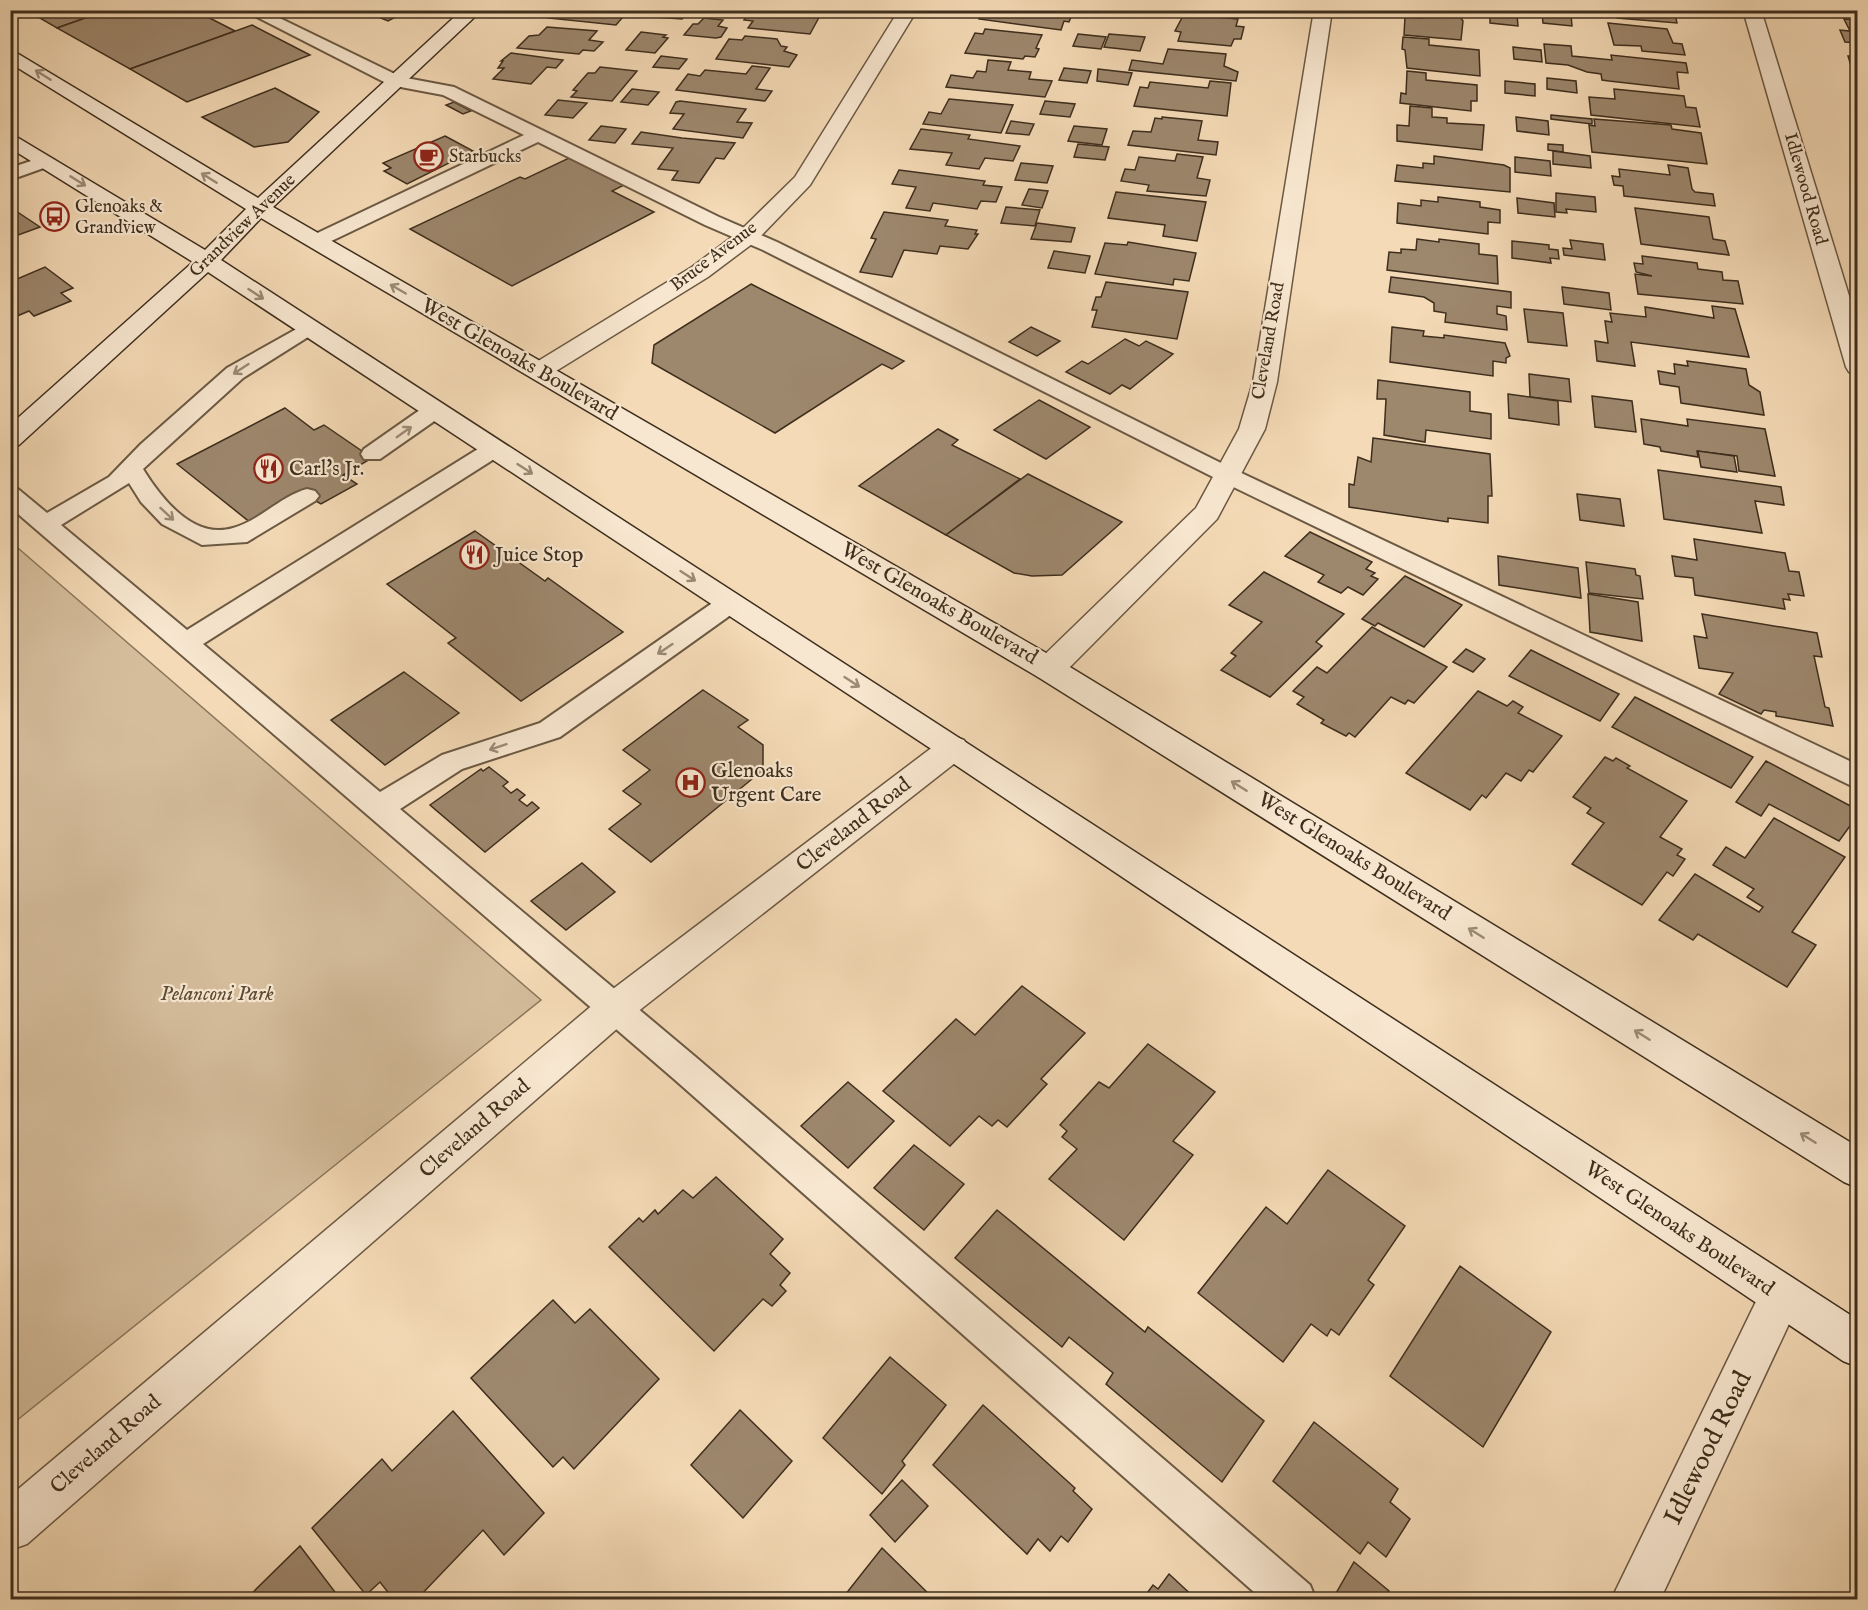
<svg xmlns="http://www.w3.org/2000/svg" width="1868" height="1610" viewBox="0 0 1868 1610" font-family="'IM FELL English',serif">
<rect width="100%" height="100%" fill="#f4dab6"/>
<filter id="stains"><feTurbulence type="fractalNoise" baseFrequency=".00333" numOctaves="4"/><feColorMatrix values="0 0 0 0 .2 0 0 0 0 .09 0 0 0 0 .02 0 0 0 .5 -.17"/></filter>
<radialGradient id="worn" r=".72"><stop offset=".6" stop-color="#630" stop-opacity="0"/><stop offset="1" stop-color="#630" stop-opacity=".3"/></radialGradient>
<path fill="#d5bd9c" stroke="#8a765c" stroke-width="1.5" d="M11,542L541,1000L11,1425Z"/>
<g fill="#9d876d" stroke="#3e2e1d" stroke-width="1.5">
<path d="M26,10H108L57,28Z"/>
<path d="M108,10H194L235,31L130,69L57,28Z"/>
<path d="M361,10H409L388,21Z"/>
<path d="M555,10H629L616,25L548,18Z"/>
<path d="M656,10H689L682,19L655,17Z"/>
<path d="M751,10H823L810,34L748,28L753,21L744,20Z"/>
<path d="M983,10L1006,12L1074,10L1069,22L1064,21L1061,30L979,19Z"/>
<path d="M1086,10H1115L1112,17L1085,15Z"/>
<path d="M1128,10H1155L1153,16L1127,14Z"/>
<path d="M1616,10H1674L1677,23L1617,18Z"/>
<path d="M1490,12L1517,15L1518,26L1490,23Z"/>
<path d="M1423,13L1458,14L1463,21L1461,40L1404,35L1405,17L1422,18Z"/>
<path d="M1542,13L1571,15L1572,26L1543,23Z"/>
<path d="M1184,14L1238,19L1236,26L1244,27L1241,39H1234L1231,46L1178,41L1181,32L1175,31Z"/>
<path d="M704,18L723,20L718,26L727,28L721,37L716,38L684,35L693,24H698Z"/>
<path d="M1844,19L1858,20V43L1845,42L1840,30L1850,31Z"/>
<path d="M1608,23L1667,29L1673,43L1682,44L1685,55L1642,51L1641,46L1614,45Z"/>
<path d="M252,25L310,55L187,102L130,69Z"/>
<path d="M547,27L597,31L589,40L603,42L594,51L583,50L579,54L517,48L529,36L539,35Z"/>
<path d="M985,29L1042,35L1036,48L1039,49L1035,57L1025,56L1023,59L965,53L975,33L983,34Z"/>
<path d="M641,32L666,35L663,37L668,38L655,53L626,50Z"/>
<path d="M1078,34L1106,37L1101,49L1073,46Z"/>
<path d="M1109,34L1145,37L1140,51L1104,47Z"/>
<path d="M745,36L777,39L781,46L787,47L784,51L797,55L789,67L716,59L729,39L742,40Z"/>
<path d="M1403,37L1429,39V45L1479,50L1480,76L1407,68L1405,50L1402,49Z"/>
<path d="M1544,44L1571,46L1572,56L1612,60L1611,55L1686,63L1688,73L1677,72L1679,89L1609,81L1602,80L1601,74L1587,72L1568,65L1546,63Z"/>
<path d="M1513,47L1541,50L1542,62L1514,59Z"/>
<path d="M1168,49L1226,54L1224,66L1238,72L1236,81L1129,70L1132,60L1163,64Z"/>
<path d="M511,53L563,60L556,68L547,67L531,84L493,79L504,68H498L503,61H501Z"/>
<path d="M661,56L687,59L679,69L653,67Z"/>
<path d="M1848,56H1858V76H1854Z"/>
<path d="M988,60L1011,62L1008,70L1031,72L1029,79L1052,81L1045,97L946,87L951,75L973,78L977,71L986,72Z"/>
<path d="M752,66L770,68L756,89L772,91L765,101L676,90L688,74L700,76L705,70L746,74Z"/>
<path d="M600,67L637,71L612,101L571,97L577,91L573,90L588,73H595Z"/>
<path d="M1064,68L1091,71L1087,83L1059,80Z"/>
<path d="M1098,69L1132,73L1128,85L1097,81Z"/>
<path d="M1407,71L1426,73V80L1477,85V101H1471V111L1400,103L1401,93L1406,94Z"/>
<path d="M1547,78L1576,81L1577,93L1547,89Z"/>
<path d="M1210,81L1231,83L1227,116L1134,106L1140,87L1148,88L1150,82L1208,88Z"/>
<path d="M1505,81L1535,84V96L1505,93Z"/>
<path d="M275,88L319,112L288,142L254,147L202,117Z"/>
<path d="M632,89L659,92L648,105L621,102Z"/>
<path d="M1614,89L1684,96L1686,107L1696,108L1700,127L1591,115L1589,97L1615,99Z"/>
<path d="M949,99L1013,105L1001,133L923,124L929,112L941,114Z"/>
<path d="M558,100L587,103L573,118L545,115Z"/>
<path d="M680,101L746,109L737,122L752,123L743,138L673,129L684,114L670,113L676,102Z"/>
<path d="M1045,101L1075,104L1070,117L1040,114Z"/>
<path d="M454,102L471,111L463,114L446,105Z"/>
<path d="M1410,106L1432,108V117L1447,118V123L1484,125L1482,150L1397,141V125L1409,126Z"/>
<path d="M1551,115L1592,119V124L1551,119Z"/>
<path d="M1162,117L1202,121L1198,140L1218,142L1216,155L1128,145L1133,131L1151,132L1155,118L1162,119Z"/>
<path d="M1516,117L1548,121L1549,135L1517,131Z"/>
<path d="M1594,119L1671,125L1672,129L1701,133L1707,164L1592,152L1589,125L1595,126Z"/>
<path d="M1011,121L1034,124L1029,135L1006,133Z"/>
<path d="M601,126L626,129L615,143L589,140Z"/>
<path d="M1074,126L1107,129L1102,145L1068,141Z"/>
<path d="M921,129L970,135L968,139L1020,146L1013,161L985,158L979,169L946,165L952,153L910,149Z"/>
<path d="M641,132L682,138L735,143L724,159L716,158L699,183L672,180L678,171L658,169L673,148L632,144Z"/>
<path d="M445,136L473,151L407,184L384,171L391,168L383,163Z"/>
<path d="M1078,144L1109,147L1105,160L1074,157Z"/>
<path d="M1548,144L1563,145V152L1548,150Z"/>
<path d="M1553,151L1590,156L1591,168L1553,164Z"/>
<path d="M1177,154L1203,157L1197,178L1210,180L1206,196L1147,191L1149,185L1121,181L1125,169L1135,170L1139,157L1175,161Z"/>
<path d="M1434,156L1504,165L1510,168V192L1395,181L1397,165L1423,168V163L1434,164Z"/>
<path d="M1515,157L1550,161L1551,176L1515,172Z"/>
<path d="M569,158L624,185L612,191L654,212L512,286L410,229L520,177L525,179Z"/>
<path d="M1021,163L1053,166L1047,183L1015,180Z"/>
<path d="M1668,165L1688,168L1692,189L1695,192L1713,194L1715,206L1624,196L1623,186L1614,185L1612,176L1620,177L1619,169L1670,175Z"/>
<path d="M899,170L985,181L983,185L1002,187L996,202L981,201L977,209L933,203L930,211L906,208L916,187L892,184Z"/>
<path d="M1029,189L1048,191L1042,208L1022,205Z"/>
<path d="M1116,192L1206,202L1197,241L1163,236L1165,225L1108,218Z"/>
<path d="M1556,193L1595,197L1596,212L1566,209L1567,213L1556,212Z"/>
<path d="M1438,197L1480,202V207L1500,210V223L1488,222V234L1397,223L1398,203L1421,206V200L1438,202Z"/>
<path d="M1517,198L1554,203L1555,217L1518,213Z"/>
<path d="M10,207L40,227L10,238Z"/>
<path d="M1006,207L1040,210L1035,226L1001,223Z"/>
<path d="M1635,208L1709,217L1713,239L1725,241L1729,255L1641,244Z"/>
<path d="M884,212L948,220L945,226L977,230L975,234H978L968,249L940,246L937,254L904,250L892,277L860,272L876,239L871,238Z"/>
<path d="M1037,223L1075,228L1071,242L1031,239Z"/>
<path d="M1417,239L1439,242V239L1479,244V254L1497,256L1498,284L1387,270L1389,252L1401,253V249L1416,250Z"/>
<path d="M1570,240L1603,244L1605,260L1564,255L1563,248L1572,249Z"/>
<path d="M1512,241L1549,245V249L1558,250L1559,259L1550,258L1551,263L1512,258Z"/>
<path d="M1128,242L1196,253L1189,281L1174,279L1173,285L1095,274L1105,243L1127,245Z"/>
<path d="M1054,251L1090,256L1085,273L1048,268Z"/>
<path d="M1642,256L1697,263L1698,269L1722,272L1723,280L1738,281L1743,304L1638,294L1635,274L1652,276L1636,272L1634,263L1643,264Z"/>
<path d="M45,267L73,288L61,293L71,301L34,316L29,311L10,319V282Z"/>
<path d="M1391,277L1511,292V308L1497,306V314L1506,316L1507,330L1445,322L1446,313L1434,311V303L1424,297L1389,292Z"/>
<path d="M1106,282L1188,292L1177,339L1092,327L1097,310H1092L1096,297H1101Z"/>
<path d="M751,284L904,361L892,369L882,364L775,433L652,363L654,345Z"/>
<path d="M1562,287L1609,293L1611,310L1564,304Z"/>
<path d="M1712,306L1735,309L1749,357L1631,342L1635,366L1597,361L1595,341L1608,343L1605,321L1612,322L1610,313L1646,317L1645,307L1714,318Z"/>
<path d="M1524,309L1563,313L1567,346L1528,342Z"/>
<path d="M1031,327L1060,341L1037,356L1009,342Z"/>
<path d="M1392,327L1424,331L1423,336L1444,338V335L1505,343L1510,356L1506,358V363L1493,361V376L1390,362Z"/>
<path d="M1125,339L1139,346L1146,341L1173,354L1130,389L1122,385L1110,394L1066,372L1082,361L1088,364Z"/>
<path d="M1687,361L1746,369L1749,385L1760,392L1764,415L1681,403L1679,387L1660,384L1658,371L1675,374L1674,364L1688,366Z"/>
<path d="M1529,374L1569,379L1571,402L1530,397Z"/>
<path d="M1378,380L1470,392V411L1491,414V439L1426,430L1425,442L1384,435L1386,399H1377Z"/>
<path d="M1508,394L1558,401L1559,425L1509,418Z"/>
<path d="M1592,396L1632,401L1636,432L1595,427Z"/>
<path d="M1039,400L1090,427L1046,459L994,430Z"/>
<path d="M285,408L314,430L324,425L372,458L343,475L357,484L321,504L307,496L251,523L177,464Z"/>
<path d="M1641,419L1688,426L1687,419L1765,429L1775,476L1739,471L1737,456L1697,451L1698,457L1661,451L1660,447L1644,444Z"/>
<path d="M938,429L958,440L952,445L1020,479L946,535L859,486Z"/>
<path d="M1373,438L1490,454L1492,496H1488V523L1448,518V522L1349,507V484L1354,485L1358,457L1371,462Z"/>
<path d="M1698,451L1734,456L1737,472L1701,467Z"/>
<path d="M1658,470L1781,487L1784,505L1755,501L1762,533L1664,519Z"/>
<path d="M1028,474L1122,522L1062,575L1032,576L1014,573L946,535Z"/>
<path d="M1577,494L1620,499L1624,526L1580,520Z"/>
<path d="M475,531L545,581L548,578L623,632L521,701L448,643L456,638L387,584Z"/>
<path d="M1310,532L1372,562L1366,569L1375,573L1371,576L1378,579L1363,595L1348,587L1341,593L1318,582L1324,575L1285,556Z"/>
<path d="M1694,539L1785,553L1789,571L1799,572L1804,596L1788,594L1790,600L1783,599L1785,609L1695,595L1693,578L1675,576L1672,556L1697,560Z"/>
<path d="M1498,556L1578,568L1581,598L1499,585Z"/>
<path d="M1586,562L1635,569L1636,575L1640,576L1643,599L1589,593Z"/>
<path d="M1264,572L1344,614L1316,642L1322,646L1270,697L1221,670L1236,656L1231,653L1262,622L1229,605Z"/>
<path d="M1405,576L1462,605L1424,647L1378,623L1375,626L1362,619Z"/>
<path d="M1588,594L1638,602L1642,641L1590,632Z"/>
<path d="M1702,614L1817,633L1822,657L1814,656L1825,707L1829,708L1833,726L1776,716V712L1764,710L1761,714L1719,694L1733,673L1699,668L1694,636L1707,638Z"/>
<path d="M1372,627L1447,667L1414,703L1408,700L1405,704L1391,697L1355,737L1349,733L1346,736L1321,723L1324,720L1297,704L1304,697L1293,691L1317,667L1327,673Z"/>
<path d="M1466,649L1485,659L1473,672L1453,662Z"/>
<path d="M1531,650L1619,694L1600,721L1509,676Z"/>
<path d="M404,672L459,713L385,765L331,720Z"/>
<path d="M703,690L748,720L738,727L763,745V770L651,862L609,829L641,804L623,791L650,770L623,750Z"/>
<path d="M1478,691L1507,706L1513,701L1523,707L1518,713L1562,736L1533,772L1529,770L1521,781L1506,773L1486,798L1482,795L1470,810L1406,773Z"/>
<path d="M1635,697L1753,757L1731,788L1612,727Z"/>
<path d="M1605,757L1613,761L1616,758L1630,766L1627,768L1687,801L1660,837L1682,849L1677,855L1685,859L1673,876L1667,872L1642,905L1572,864L1604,823L1587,813L1591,808L1573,797Z"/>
<path d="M1766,761L1858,810V815L1839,841L1769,804L1761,816L1736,802Z"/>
<path d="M489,767L508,782L503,786L511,793L517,789L525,795L519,800L527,806L532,802L539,808L485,852L430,805L481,769L483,771Z"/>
<path d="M1774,818L1845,857L1792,932L1816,945L1787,987L1698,934L1693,940L1659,920L1695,874L1759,912L1763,907L1747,897L1754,889L1713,865L1726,847L1745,858Z"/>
<path d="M582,863L615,892L566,930L531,901Z"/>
<path d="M1022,986L1085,1033L1041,1079L1047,1084L1007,1127L998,1120L992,1126L979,1116L950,1146L883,1091L956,1019L975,1035Z"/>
<path d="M1148,1044L1215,1092L1173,1141L1193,1155L1124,1240L1049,1179L1077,1149L1062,1137L1067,1131L1060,1125L1099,1082L1109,1088Z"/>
<path d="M848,1082L894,1121L848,1168L801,1126Z"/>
<path d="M914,1145L964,1184L924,1230L874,1188Z"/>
<path d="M1328,1170L1405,1226L1368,1280L1374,1285L1339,1335L1331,1329L1327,1336L1311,1324L1283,1362L1198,1293L1266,1207L1287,1224Z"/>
<path d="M716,1177L783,1239L770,1254L790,1273L780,1285L786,1291L772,1306L763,1299L714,1351L609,1247L639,1218L643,1222L655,1210L658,1214L683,1190L693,1198Z"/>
<path d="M997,1210L1145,1332L1148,1327L1264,1421L1222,1482L1106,1384L1113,1373L1069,1337L1062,1347L955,1258Z"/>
<path d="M1460,1266L1551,1332L1483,1447L1390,1376Z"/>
<path d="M553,1300L575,1323L590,1309L659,1379L574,1469L563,1457L553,1467L471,1378Z"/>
<path d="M890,1357L946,1405L902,1461L905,1465L882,1494L823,1438Z"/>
<path d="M983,1405L1075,1488L1073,1491L1092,1509L1068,1542L1061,1536L1050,1551L1038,1539L1027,1554L933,1465Z"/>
<path d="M740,1410L792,1461L743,1518L691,1465Z"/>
<path d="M453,1411L544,1513L504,1555L483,1530L416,1600H394L380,1582L366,1595L312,1528L382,1459L392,1471Z"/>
<path d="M1314,1422L1398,1489L1390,1502L1410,1519L1386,1557L1368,1542L1360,1554L1273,1481Z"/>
<path d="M902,1480L928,1506L895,1542L870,1515Z"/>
<path d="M300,1546L341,1600H245Z"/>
<path d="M882,1548L935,1600H841Z"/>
<path d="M1354,1562L1389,1591L1383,1600H1340L1335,1595Z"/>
<path d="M1169,1574L1197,1600H1142L1153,1585L1158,1589Z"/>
</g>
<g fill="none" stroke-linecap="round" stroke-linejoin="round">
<defs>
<g id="lane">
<path d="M243,10H263L401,77L454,87L719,217L777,242L1235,470L1858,765V789L1219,480L763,250L705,225L538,142L323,245H309L306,241L309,237L524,135L443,95L390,85Z"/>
<path d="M46,156L55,161L52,165L10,180V168Z"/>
<path d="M309,322L316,324L319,328L316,332L243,378L143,469C161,498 193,540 233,528C259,521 281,496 307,489L315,491L319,496L315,501L247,542L202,545L162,524L141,502L129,483L61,525L187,630L486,444H502L505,449L502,454L203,644L380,792L442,755L540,723L721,597L730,594L739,597L743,603L739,609L560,737L462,769L400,809L698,1059L1310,1585L1316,1600H1263L674,1079L10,507V487L18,489L47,513L109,477L141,444L227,368Z"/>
<path d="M435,403L443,405L446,410L443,415L380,459H364L361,454L364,449L427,405Z"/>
</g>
<g id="street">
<path d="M899,10H917L810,185L756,241L708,277L548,376L539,378L530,376L527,371L530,366L692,267L740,231L795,177Z"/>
<path d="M1314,10H1332L1277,382L1265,429L1217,519L1060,677L1049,680L1038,677L1034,669L1038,661L1196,508L1239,429L1253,382Z"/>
<path d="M1743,10H1761L1858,325V374L1849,372L1846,367Z"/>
<path d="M953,736L964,740L969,748L964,756L627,1020L27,1544L10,1550V1496L601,998L942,740Z"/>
<path d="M1781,1275L1796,1281L1802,1296L1660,1600H1611L1766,1281Z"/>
</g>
<path id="secondary" d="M462,10H482L273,207L1060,661L1858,1147V1188L1844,1182L1038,677L261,218L221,260L1858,1320V1367L1843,1361L942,756L208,272L19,445L10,447V425L193,262L10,148V133L205,250L246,209L10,63V49L258,198Z"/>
</defs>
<use href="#lane" stroke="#6c5943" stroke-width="4"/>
<use href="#street" stroke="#6c5943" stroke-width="3"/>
<use href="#secondary" stroke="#3e2e1d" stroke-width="3"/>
<use href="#lane" fill="#f8e7d0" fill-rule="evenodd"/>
<use href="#street" fill="#f8e7d0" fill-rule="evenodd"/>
<use href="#secondary" fill="#f8e7d0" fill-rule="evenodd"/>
</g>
<defs><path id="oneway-shaft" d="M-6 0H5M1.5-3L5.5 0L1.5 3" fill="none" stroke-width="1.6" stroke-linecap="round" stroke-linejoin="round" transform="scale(1.5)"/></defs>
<g stroke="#9b8a76">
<use href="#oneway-shaft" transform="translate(43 75) rotate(-148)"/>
<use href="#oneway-shaft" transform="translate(209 178) rotate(-148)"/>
<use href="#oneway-shaft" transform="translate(78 181) rotate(32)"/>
<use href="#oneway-shaft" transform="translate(398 289) rotate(-150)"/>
<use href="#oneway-shaft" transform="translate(256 294) rotate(33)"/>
<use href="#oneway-shaft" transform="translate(241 369) rotate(147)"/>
<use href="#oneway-shaft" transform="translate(404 432) rotate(-35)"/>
<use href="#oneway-shaft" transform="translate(525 469) rotate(33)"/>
<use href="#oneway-shaft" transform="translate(167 514) rotate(43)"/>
<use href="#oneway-shaft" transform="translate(688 576) rotate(33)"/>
<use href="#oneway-shaft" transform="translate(665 649) rotate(146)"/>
<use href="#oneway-shaft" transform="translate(852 682) rotate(33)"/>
<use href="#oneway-shaft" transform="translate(498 747) rotate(162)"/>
<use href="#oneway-shaft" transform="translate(1239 786) rotate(-148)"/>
<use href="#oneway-shaft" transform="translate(1476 933) rotate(-148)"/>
<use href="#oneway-shaft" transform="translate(1642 1035) rotate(-148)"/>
<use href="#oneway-shaft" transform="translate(1808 1138) rotate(-148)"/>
</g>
<defs>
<symbol id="cafe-ring" viewBox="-11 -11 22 22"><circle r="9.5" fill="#f8e7d0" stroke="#8f2418" stroke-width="1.5"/><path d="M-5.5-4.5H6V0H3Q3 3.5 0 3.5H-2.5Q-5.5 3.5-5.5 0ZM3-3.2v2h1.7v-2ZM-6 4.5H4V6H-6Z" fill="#8f2418"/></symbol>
<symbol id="bus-ring" viewBox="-11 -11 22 22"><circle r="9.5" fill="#f8e7d0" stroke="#8f2418" stroke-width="1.5"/><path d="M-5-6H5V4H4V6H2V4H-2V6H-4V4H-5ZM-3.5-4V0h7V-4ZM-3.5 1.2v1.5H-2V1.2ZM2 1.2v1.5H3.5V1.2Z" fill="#8f2418"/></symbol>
<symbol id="restaurant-ring" viewBox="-11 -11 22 22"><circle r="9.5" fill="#f8e7d0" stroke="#8f2418" stroke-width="1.5"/><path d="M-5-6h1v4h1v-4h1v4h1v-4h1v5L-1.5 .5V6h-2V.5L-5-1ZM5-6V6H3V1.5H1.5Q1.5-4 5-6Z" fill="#8f2418"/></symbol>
<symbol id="hospital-ring" viewBox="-11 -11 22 22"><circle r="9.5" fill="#f8e7d0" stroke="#8f2418" stroke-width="1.5"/><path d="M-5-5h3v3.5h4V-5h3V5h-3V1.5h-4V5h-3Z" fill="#8f2418"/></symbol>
</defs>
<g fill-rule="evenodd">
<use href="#cafe-ring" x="412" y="140" width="33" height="33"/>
<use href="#bus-ring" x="38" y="200" width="33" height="33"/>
<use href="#restaurant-ring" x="252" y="452" width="33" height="33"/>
<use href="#restaurant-ring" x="458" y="538" width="33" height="33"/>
<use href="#hospital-ring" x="674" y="766" width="33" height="33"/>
</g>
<g text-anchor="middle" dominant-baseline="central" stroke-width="4.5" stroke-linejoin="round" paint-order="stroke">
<g font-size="18" fill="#3e2e1d" stroke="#f8e7d0" text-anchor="start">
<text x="449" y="157">Starbucks</text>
<text x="75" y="207">Glenoaks &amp;<tspan x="75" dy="21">Grandview</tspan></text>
</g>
<g font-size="18" fill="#3e2e1d" stroke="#f8e7d0">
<text transform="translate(1805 189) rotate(74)">Idlewood Road</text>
<text transform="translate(243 226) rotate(-44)">Grandview Avenue</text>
<text transform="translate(714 257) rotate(-37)">Bruce Avenue</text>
<text transform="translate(1269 341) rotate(-80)">Cleveland Road</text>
</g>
<g font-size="21" fill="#3e2e1d" stroke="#f8e7d0">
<text transform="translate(519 360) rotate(30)">West Glenoaks Boulevard</text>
<text transform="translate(939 604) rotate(30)">West Glenoaks Boulevard</text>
<text transform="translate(854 825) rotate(-38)">Cleveland Road</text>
<text transform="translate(1354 857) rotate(32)">West Glenoaks Boulevard</text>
<text transform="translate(475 1129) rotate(-41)">Cleveland Road</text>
<text transform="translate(1679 1229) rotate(34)">West Glenoaks Boulevard</text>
<text transform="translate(106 1445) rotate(-41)">Cleveland Road</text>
</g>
<g font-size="21" fill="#3e2e1d" stroke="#f8e7d0" text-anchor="start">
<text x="289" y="469">Carl's Jr.</text>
<text x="495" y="555">Juice Stop</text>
<text x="711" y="771">Glenoaks<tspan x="711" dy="24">Urgent Care</tspan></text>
</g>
<g font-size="21" font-style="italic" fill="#5c4b36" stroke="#f8e7d0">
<text x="217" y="994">Pelanconi Park</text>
</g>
<g font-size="26" fill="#3e2e1d" stroke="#f8e7d0">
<text transform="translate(1708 1448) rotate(-64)">Idlewood Road</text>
</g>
</g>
<rect width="1868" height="1610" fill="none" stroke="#f4dab6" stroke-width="36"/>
<rect x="12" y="12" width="1844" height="1586" fill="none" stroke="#3e2e1d" stroke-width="3"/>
<rect x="18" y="18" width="1832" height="1574" fill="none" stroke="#3e2e1d" stroke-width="1.5"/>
<rect width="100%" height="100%" filter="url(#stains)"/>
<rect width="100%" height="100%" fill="url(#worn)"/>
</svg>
